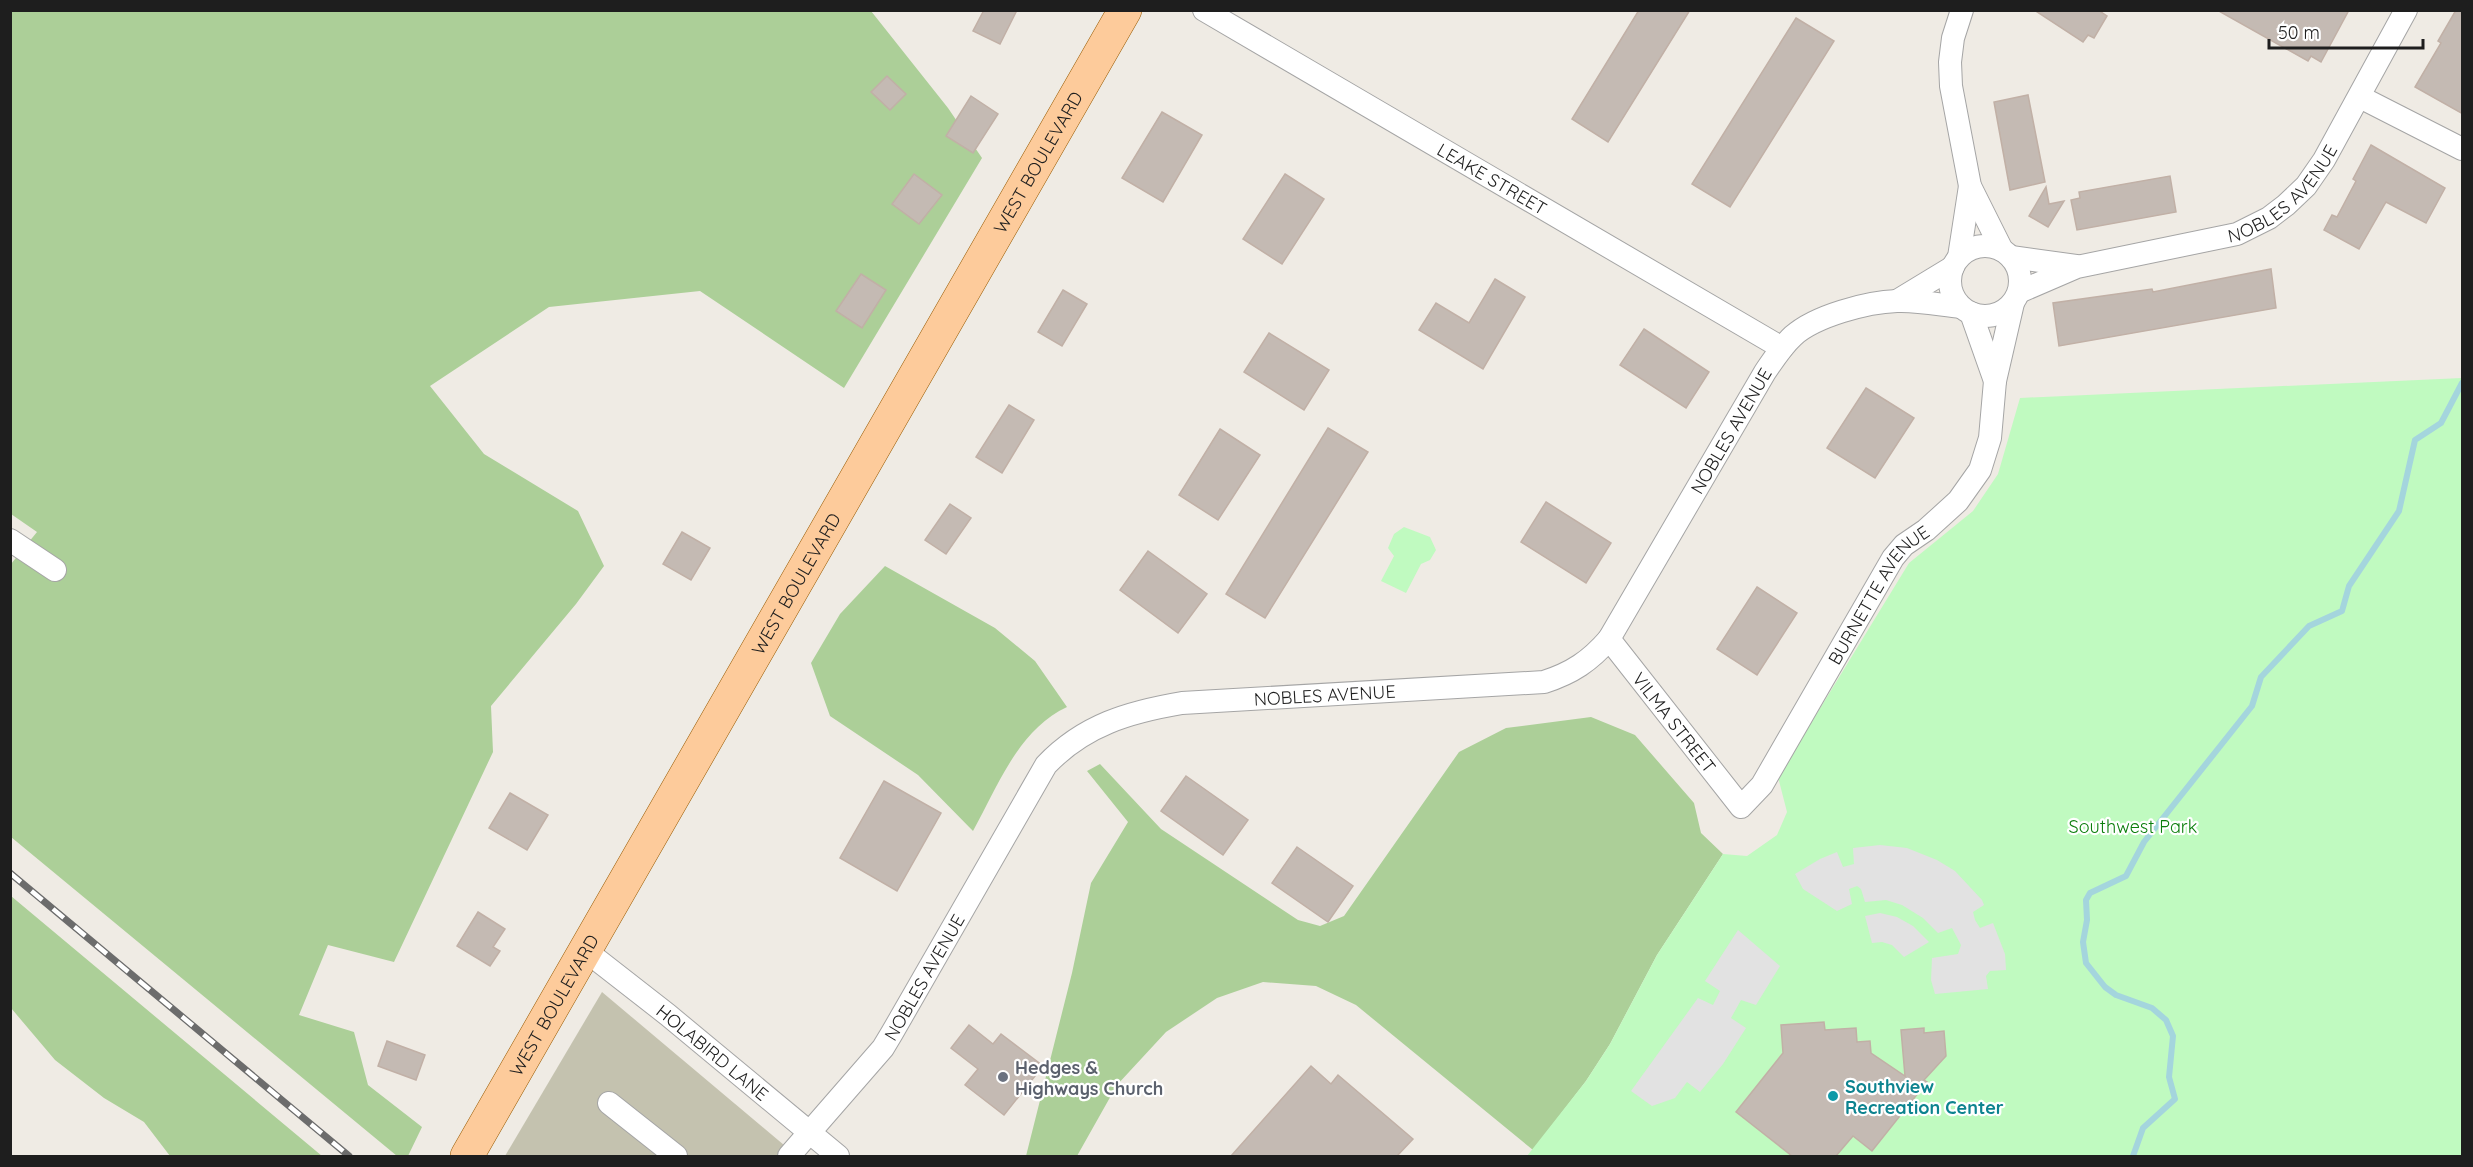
<svg xmlns="http://www.w3.org/2000/svg" width="2473" height="1167" viewBox="0 0 2473 1167" font-family="Quicksand,sans-serif">
<rect width="100%" height="100%" fill="#efebe4"/>
<path fill="#c4c2af" d="M602,992L797,1156H505Z"/>
<g fill="#accf98">
<path d="M11,11H871L948,108L982,158L844,388L700,291L549,307L430,386L484,454L578,511L604,566L576,604L491,706L493,752L394,962L328,945L299,1015L354,1032L368,1085L422,1127L408,1156H397L11,837V564L37,532L11,514Z"/>
<path d="M885,566L995,628L1035,661L1067,707C1018,730 998,786 973,831L918,775L830,716L811,663L840,614Z"/>
<path d="M1591,717L1635,735L1694,803L1701,833L1723,854L1657,955L1610,1044L1586,1081L1533,1150L1356,1005L1316,986L1263,982L1217,998L1166,1032L1117,1085L1077,1156H1026L1072,973L1091,883L1128,822L1087,771L1100,764L1161,829L1298,920L1320,926L1344,916L1459,752L1506,728Z"/>
<path d="M11,896L322,1156H170L144,1122L104,1098L55,1060L11,1008Z"/>
</g>
<g fill="#c0fac0">
<path d="M2462,378V1156H1527L1586,1081L1610,1044L1657,955L1723,854L1747,856L1777,835L1787,812L1778,777L1909,563L1973,511L1998,474L2020,398Z"/>
<path d="M1404,527L1430,537L1436,550L1430,560L1421,564L1406,593L1381,581L1394,556L1388,548L1394,534Z"/>
</g>
<g fill="#e2e2e2">
<path d="M1880,845L1907,848L1937,860L1955,871L1982,900L1984,905L1973,912L1975,920L1980,928L1993,923L2005,954L2006,970L1990,971L1986,976L1988,989L1935,994L1931,980L1932,958L1958,954L1961,945L1952,928L1938,933L1923,918L1902,905L1886,900L1865,902L1861,889L1857,886L1849,889L1852,904L1837,911L1803,889L1795,874L1820,859L1837,852L1843,867L1854,864L1853,848Z"/>
<path d="M1880,913L1897,917L1913,926L1929,942L1904,957L1892,945L1882,942L1872,943L1865,916Z"/>
<path d="M1738,930L1780,966L1756,1005L1741,1000L1731,1018L1746,1028L1723,1064L1700,1092L1687,1082L1675,1098L1652,1106L1631,1091L1698,998L1713,1005L1720,991L1705,981Z"/>
</g>
<g fill="none" stroke-linecap="round" stroke-linejoin="round">
<path stroke="#a4d5dd" stroke-width="6" d="M2133,1156L2143,1128L2175,1099L2169,1077L2173,1036L2166,1020L2152,1008L2116,995L2105,987L2086,963L2083,942L2087,920L2086,900L2090,893L2126,876L2144,842L2252,706L2261,677L2309,626L2342,611L2349,586L2399,511L2415,440L2441,423L2462,383"/>
</g>
<g fill="#c4bab3" stroke="#c1b0a6" stroke-width="1.5">
<path d="M984,10H1017L1000,44L973,31Z"/>
<path d="M1639,10H1690L1608,142L1572,119Z"/>
<path d="M2034,10H2098L2107,16L2094,38L2088,35L2083,42Z"/>
<path d="M2217,10H2349L2321,62L2311,56L2308,61Z"/>
<path d="M2456,10H2463V114L2415,87L2441,43L2438,41Z"/>
<path d="M1796,18L1834,41L1730,207L1692,184Z"/>
<path d="M887,76L906,94L890,110L871,92Z"/>
<path d="M2028,95L2045,182L2010,190L1994,102Z"/>
<path d="M971,96L998,114L973,153L946,136Z"/>
<path d="M1162,112L1202,135L1163,202L1122,178Z"/>
<path d="M2371,145L2445,188L2426,223L2386,202L2359,249L2324,230L2332,215L2337,217L2356,181L2353,179Z"/>
<path d="M914,174L942,195L919,224L892,204Z"/>
<path d="M1285,174L1324,199L1282,264L1243,239Z"/>
<path d="M2170,176L2176,212L2077,230L2071,200L2080,198L2079,192Z"/>
<path d="M2046,187L2049,204L2064,201L2048,227L2029,216Z"/>
<path d="M2271,269L2276,308L2059,346L2053,303L2152,289L2153,292Z"/>
<path d="M861,274L886,290L862,328L836,311Z"/>
<path d="M1495,279L1525,297L1483,369L1419,330L1436,303L1469,323Z"/>
<path d="M1063,290L1087,304L1062,346L1038,332Z"/>
<path d="M1644,329L1709,372L1686,408L1620,365Z"/>
<path d="M1269,333L1329,370L1304,410L1244,372Z"/>
<path d="M1866,388L1914,418L1875,478L1827,448Z"/>
<path d="M1009,405L1034,420L1002,473L976,457Z"/>
<path d="M1328,428L1368,452L1265,618L1226,594Z"/>
<path d="M1220,429L1260,455L1218,520L1179,495Z"/>
<path d="M1546,502L1611,543L1586,583L1521,542Z"/>
<path d="M950,504L971,518L946,554L925,540Z"/>
<path d="M682,532L710,548L691,580L663,564Z"/>
<path d="M1148,551L1207,594L1178,633L1120,590Z"/>
<path d="M1757,587L1797,613L1757,675L1717,649Z"/>
<path d="M1186,776L1248,820L1223,855L1161,811Z"/>
<path d="M884,781L941,813L897,891L840,858Z"/>
<path d="M510,793L548,815L527,850L489,828Z"/>
<path d="M1297,847L1353,886L1328,922L1272,883Z"/>
<path d="M478,912L505,929L493,947L500,951L490,966L457,946Z"/>
<path d="M1824,1022L1825,1030L1856,1028L1857,1042L1870,1041L1871,1053L1905,1076L1901,1030L1924,1028V1033L1944,1031L1946,1056L1924,1080L1927,1082L1872,1151L1853,1136L1836,1156H1792L1736,1112L1783,1053L1781,1025Z"/>
<path d="M969,1025L993,1044L1001,1034L1043,1066L1004,1115L965,1085L978,1069L951,1048Z"/>
<path d="M387,1041L425,1055L416,1080L378,1066Z"/>
<path d="M1311,1066L1331,1084L1338,1075L1413,1139L1397,1156H1231Z"/>
</g>
<g fill="none" stroke-linecap="round" stroke-linejoin="round">
<defs>
<g id="street">
<path id="s1" d="M1204,10L1782,348"/>
<path d="M1962,10L1953,38L1950,62L1951,86L1970,186L2002,250"/>
<path d="M2360,97L2462,149"/>
<circle cx="1985" cy="281" r="35"/>
<path d="M1959,257L1970,186"/>
<path d="M2011,257L2076,266"/>
<path id="s2" d="M2019,292L2077,267L2237,234L2269,218L2286,205L2306,186L2324,160L2406,10"/>
<path d="M1897,301L1953,267"/>
<path d="M1971,313L1995,381"/>
<path d="M10,540L55,570"/>
<path id="s3" d="M1609,639L1741,807L1762,785L1893,558L1904,545L1926,530L1958,501L1980,470L1990,438L1995,381L2013,303"/>
<path id="s4" d="M586,951L668,1015L838,1156"/>
<path d="M609,1103L676,1156"/>
<path id="s5" d="M789,1156L883,1048L892,1033L1046,765C1084,725 1129,712 1182,703L1544,682C1572,673 1590,661 1609,639L1765,372C1774,359 1782,346 1793,336C1815,316 1867,302 1897,301C1918,300 1941,305 1961,307"/>
</g>
<g id="primary">
<path id="s6" d="M467,1156L1125,10"/>
</g>
</defs>
<use href="#street" stroke="#a5a5a5" stroke-width="24"/>
<use href="#primary" stroke="#985a00" stroke-width="34"/>
<use href="#street" stroke="#fff" stroke-width="22"/>
<use href="#primary" stroke="#fdcb9b" stroke-width="33"/>
<defs>
<path id="rail" d="M10,873L349,1156"/>
</defs>
<use href="#rail" stroke="#6c6c6c" stroke-width="7"/>
<use href="#rail" stroke="#fff" stroke-width="4.5" stroke-dasharray="14" stroke-linecap="butt"/>
</g>
<circle fill="#6b7280" stroke="#fff" stroke-width="2" cx="1003" cy="1077" r="6"/>
<circle fill="#0f9aa8" stroke="#fff" stroke-width="2" cx="1833" cy="1096" r="6"/>
<g text-anchor="middle" dominant-baseline="central" stroke-width="4.5" stroke-linejoin="round" paint-order="stroke">
<g font-size="18" fill="#1e1e1e" stroke="#fff">
<text stroke="none"><textPath href="#s6" startOffset="1146">WEST BOULEVARD</textPath></text>
<text stroke="none"><textPath href="#s1" startOffset="334">LEAKE STREET</textPath></text>
<text stroke="none"><textPath href="#s2" startOffset="288">NOBLES AVENUE</textPath></text>
<text stroke="none"><textPath href="#s5" startOffset="1305">NOBLES AVENUE</textPath></text>
<text stroke="none"><textPath href="#s6" startOffset="660">WEST BOULEVARD</textPath></text>
<text stroke="none"><textPath href="#s3" startOffset="468">BURNETTE AVENUE</textPath></text>
<text stroke="none"><textPath href="#s5" startOffset="765">NOBLES AVENUE</textPath></text>
<text stroke="none"><textPath href="#s3" startOffset="106">VILMA STREET</textPath></text>
<text stroke="none"><textPath href="#s5" startOffset="225">NOBLES AVENUE</textPath></text>
<text stroke="none"><textPath href="#s6" startOffset="174">WEST BOULEVARD</textPath></text>
<text stroke="none"><textPath href="#s4" startOffset="162">HOLABIRD LANE</textPath></text>
</g>
<g font-size="18" fill="#0a7e0b" stroke="#fff">
<text x="2133" y="826">Southwest Park</text>
</g>
<g font-size="18" font-weight="bold" fill="#5b616d" stroke="#fff" text-anchor="start">
<text x="1015" y="1067">Hedges &amp;<tspan x="1015" dy="21">Highways Church</tspan></text>
</g>
<g font-size="18" font-weight="bold" fill="#0d838f" stroke="#fff" text-anchor="start">
<text x="1845" y="1086">Southview<tspan x="1845" dy="21">Recreation Center</tspan></text>
</g>
</g>
<rect width="2473" height="1167" fill="none" stroke="#1e1e1e" stroke-width="24"/>
<path d="M2269 39v9h154v-9" fill="none" stroke="#1e1e1e" stroke-width="3"/>
<text x="2278" y="39" font-size="18" fill="#1e1e1e" stroke="#ffffff" stroke-width="4.5" paint-order="stroke">50 m</text>
</svg>
